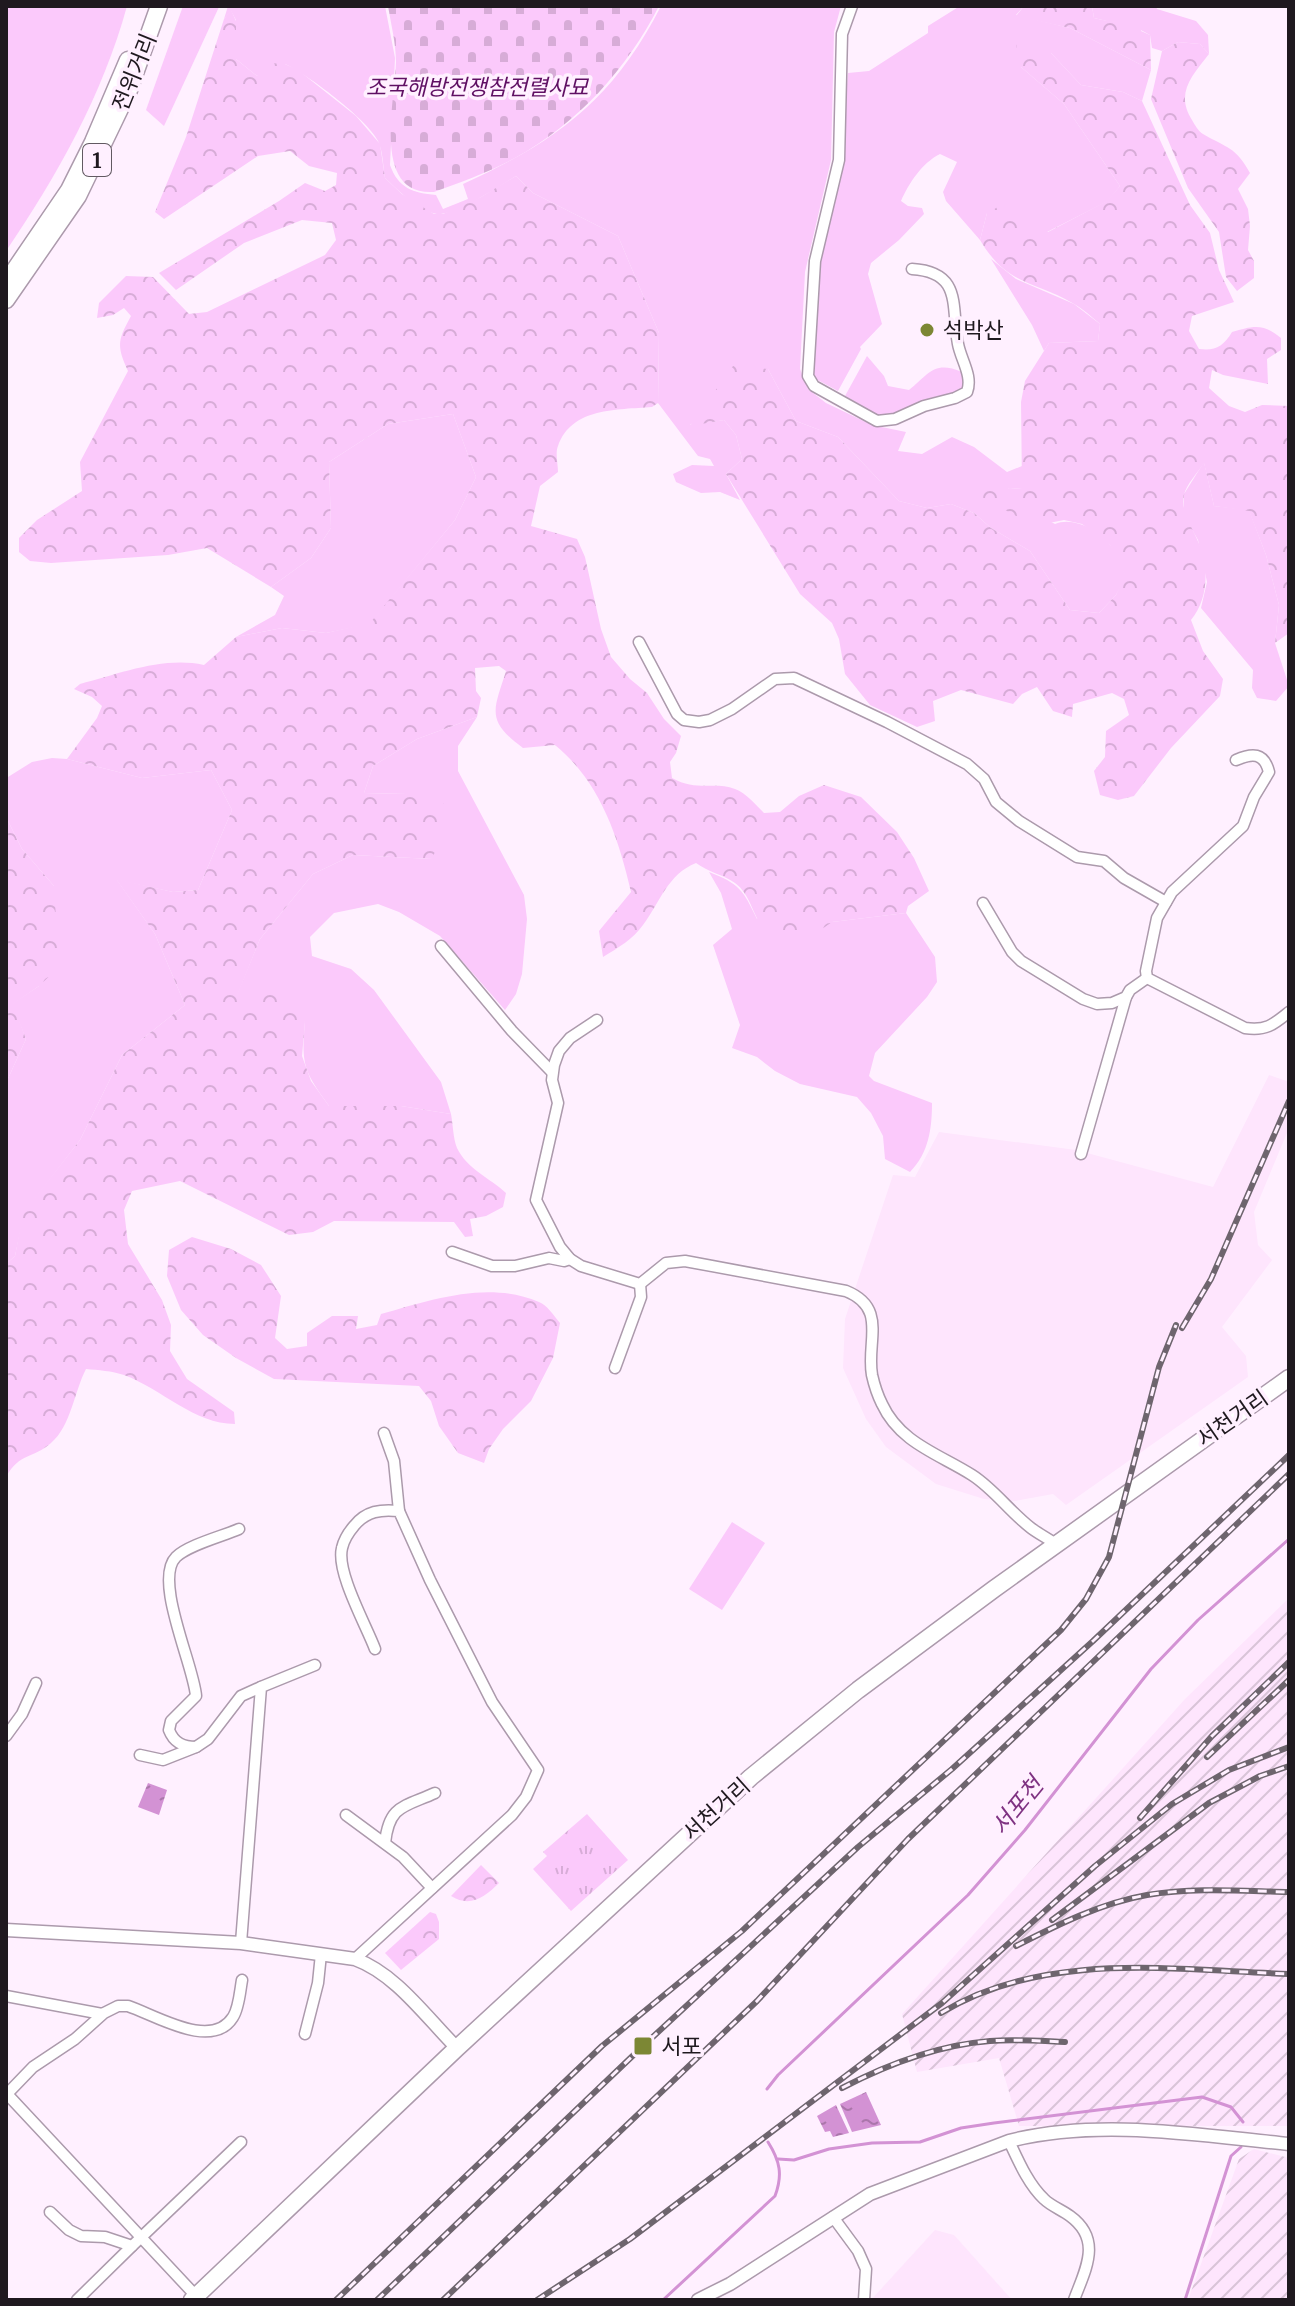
<svg xmlns="http://www.w3.org/2000/svg" width="1295" height="2306" viewBox="0 0 1295 2306" font-family="Merriweather,'Noto Sans KR',serif">
<defs>
<pattern id="industrial-furrows" width="10" height="10" patternUnits="userSpaceOnUse" patternTransform="scale(2)"><rect width="10" height="10" fill="#fee5fd"/><path d="M-1 1l2-2M0 10L10 0M9 11l2-2" fill="none" stroke="#d9c4d8"/></pattern>
<pattern id="forest-crowns" width="20" height="18" patternUnits="userSpaceOnUse" patternTransform="scale(2)"><rect width="20" height="18" fill="#fbc9fb"/><path d="M2 6a3 3 0 1 1 6 0M12 15a3 3 0 1 1 6 0" fill="none" stroke="#d7acd7"/></pattern>
<pattern id="cemetery-stones" width="16" height="16" patternUnits="userSpaceOnUse" patternTransform="scale(2)"><rect width="16" height="16" fill="#fbc9fb"/><path d="M2 7V4a2 2 0 0 1 4 0v3zM10 15v-3a2 2 0 0 1 4 0v3z" fill="#d7acd7"/></pattern>
<pattern id="park-tufts" width="24" height="20" patternUnits="userSpaceOnUse" patternTransform="scale(2)"><rect width="24" height="20" fill="#fbc9fb"/><path d="M3 7l-1-3M5 7V3M7 7l1-3M15 17l-1-3M17 17v-4M19 17l1-3" fill="none" stroke="#d7acd7"/></pattern>
<pattern id="water-ripples" width="26" height="14" patternUnits="userSpaceOnUse" patternTransform="scale(2)"><rect width="26" height="14" fill="#d392d4"/><path d="M2 4q2-2 4 0t4 0M15 11q2-2 4 0t4 0" fill="none" stroke="#ab76ab"/></pattern>
</defs>
<rect width="100%" height="100%" fill="#fff0ff"/>
<g fill="#fee5fd">
<path d="M1269,1075L1289,1082V1128L1254,1212L1258,1245L1272,1260L1222,1327L1246,1356L1248,1377L1066,1505L1053,1494L1015,1501L984,1499L936,1484L886,1447L866,1419L843,1368L845,1319L893,1175L915,1177L939,1132L1076,1150L1213,1187Z"/>
<path d="M935,2230L954,2235L1012,2300H871Z"/>
</g>
<g fill="url(#industrial-furrows)">
<path d="M1289,1598V2126H1019L999,2058L917,2072L902,2014L1185,1699Z"/>
<path d="M1254,2149L1289,2158V2300H1188L1239,2159Z"/>
</g>
<g fill="#fbc9fb">
<path d="M6,6H127C103,94 57,176 6,251Z"/>
<path d="M183,6L219,7L164,126L146,110Z"/>
<path d="M228,6H385L395,58L390,165C398,188 413,193 436,195L443,209L468,199L463,184C557,141 613,100 661,6H841L834,32L831,160L805,272L800,369L808,389L826,403L872,425L906,432L898,451L922,454L952,437L974,447L1007,472L1022,466V488L1010,489L981,485L1055,524C1073,516 1099,530 1111,546C1117,555 1121,566 1126,576L1116,595L1099,613L1070,610L1030,551L991,528L974,513L951,504L927,508L899,501L838,437L796,421L768,369L690,425L724,420L736,435L742,459L726,474L740,500L720,492L701,493L676,482L673,474L692,465L714,466L710,459L698,456L658,403L659,333L618,236L533,193L516,176C502,185 452,217 437,214C418,211 398,190 385,178C383,166 383,151 378,141C367,119 307,74 285,64L257,76L236,59V20L231,11L224,19Z"/>
<path d="M960,6H1024L1016,15L1070,28L1151,70L1142,101L1123,92L1081,85L1051,53L1021,67L1064,104L1120,186L1108,201L1047,232L987,213L980,240L946,201L943,192L957,162L940,154C922,163 909,183 901,201L908,206L922,208L924,214L899,240L871,263L868,274L882,324L860,347L861,349L838,391L812,377L814,326L822,252L842,143L848,73L869,71L928,33V26Z"/>
<path d="M1092,6H1156L1157,9L1196,21L1208,35L1209,54L1200,44L1178,42L1162,51L1152,48L1150,35L1124,21L1111,22L1094,18Z"/>
<path d="M991,259L1016,279L1074,304L1100,324L1098,341L1049,343L1044,351L1032,325Z"/>
<path d="M867,356L884,376L888,386L909,390C929,374 934,360 962,372L964,386L959,393L934,397L895,416H880L845,396Z"/>
<path d="M453,414L476,477L455,520L370,624L326,633L282,628L236,637L275,615L284,596L271,587L311,558L331,528L329,462L388,424Z"/>
<path d="M1204,462L1214,506L1249,510L1266,555L1279,605L1275,643L1289,686L1276,701L1257,698L1252,688L1253,670L1201,608L1207,582L1198,540L1184,515V494Z"/>
<path d="M477,717L458,746V771L524,895L527,919L522,974L516,994L505,1010L440,936L399,912L378,904L334,913L310,937L312,956L351,969L374,990L441,1082L451,1114L401,1106H329C304,1071 301,1065 305,1022L236,997L260,939L313,874L353,855L432,859L406,794L364,793L373,766L417,739Z"/>
<path d="M52,758L67,759L142,778L211,770L232,810L198,890L173,892L117,880L155,934L185,1005L122,1055L80,1140L24,1213L15,1256L6,1264V1083L26,1039L12,1004L39,986L54,886L22,849L6,817L8,777L32,762Z"/>
<path d="M709,872C740,884 743,890 757,919L832,922L906,913L935,957L937,982L927,997L875,1053L869,1076L874,1081L932,1103C932,1128 929,1153 910,1172L885,1159L883,1136L871,1113L857,1097L800,1084L775,1071L757,1057L732,1048L740,1025L713,945L732,929L721,893Z"/>
<path d="M732,1522L765,1543L722,1610L689,1589Z"/>
</g>
<g fill="url(#forest-crowns)">
<path d="M1024,6H1092L1094,18C1109,22 1120,23 1134,16L1140,23L1141,31L1150,35L1151,70L1070,28L1016,16Z"/>
<path d="M231,10L236,21V59L257,76L270,63L285,64L298,70L356,116L380,144L385,178L402,194L434,214H443L481,197L516,176L533,193L618,236L659,333L658,403L652,407C617,410 572,407 558,446C555,453 558,464 558,472L540,486L531,526L577,539L585,557L601,629L611,657L630,679L647,693L664,719L681,736L676,753L670,762L672,778C697,792 715,781 735,789C746,793 756,805 764,813L780,812L799,796L824,785L861,797L897,832L914,858L929,891L908,906L906,913L832,922L802,943C793,941 778,941 771,936C753,923 753,896 735,883C724,875 708,872 696,863C668,874 660,902 643,925C633,939 618,948 603,957L599,931L631,892C618,836 600,782 555,745L523,748C485,720 494,710 506,671L499,666L475,668L476,691L481,698L477,717L417,739L373,766L364,793L406,794L441,800L450,815L432,859L353,855L313,874L260,939L237,996L269,991L293,996L305,1022L302,1056L311,1081L329,1106H401L451,1114C453,1124 453,1138 457,1148C467,1169 490,1178 506,1193L503,1207L486,1216L470,1219L473,1236L465,1237L454,1222L334,1221L313,1232L289,1235L180,1181L132,1191L124,1210L128,1244L162,1300L171,1325L170,1351L187,1379L234,1412L235,1424C194,1424 162,1389 124,1375C112,1371 98,1370 86,1369C74,1392 71,1426 51,1443C33,1459 20,1452 6,1477V1264L15,1256L23,1213L80,1140L122,1055L185,1005L155,934L116,879L173,892L198,890L232,810L211,770L142,778L67,759L97,718L102,706L92,697L74,689L80,684C119,674 163,656 204,665L236,637L282,628L326,633L370,623L455,520L476,477L453,414L388,424L329,462L331,528L311,558L271,587L207,548L168,555L51,563L30,561L19,552V538L37,520L82,491L80,462L128,371C116,345 118,340 131,316L124,308L113,315L97,318L99,303L126,276L153,277L189,314L207,312L325,255L336,240L332,223L302,220L244,243L176,290L159,273L279,201L305,183L325,191L336,185L337,173L309,166L290,151L258,156L164,219L155,212L186,137L224,19Z"/>
<path d="M1178,42L1200,44L1209,54C1192,76 1175,93 1192,120C1195,125 1198,131 1203,134C1227,148 1236,147 1250,173L1238,189L1248,209L1250,226L1248,250L1254,261V278L1237,291L1226,277L1219,232L1188,188L1151,99L1162,51Z"/>
<path d="M1016,44L1051,53L1081,85L1123,92L1142,101L1190,205L1210,233L1219,270L1234,302L1192,316L1189,331L1199,349C1215,351 1223,347 1232,332C1253,326 1263,323 1281,338V350L1267,359L1268,384L1223,375L1212,370L1209,388L1229,406L1245,412L1262,405L1289,406V633L1275,643L1279,605L1266,555L1249,511L1214,506L1204,463C1198,472 1186,485 1184,495C1181,512 1190,523 1196,537C1209,563 1210,597 1191,620L1203,651L1223,679L1220,696L1171,748L1134,796L1118,800L1100,795L1094,771L1105,757L1106,731L1129,715L1124,699L1112,693L1073,704L1072,717L1053,711L1037,687L1022,694L1013,704L961,690L933,701L935,721L917,727L870,705L845,674L839,639L832,623L800,594L726,474L742,459L736,435L724,420L690,426L733,366L768,369L796,421L838,437L899,501L927,508L951,504L974,513L991,528L1030,551L1070,610L1099,613L1116,595L1125,575L1110,545L1082,524L1064,520L1034,526L982,497L980,485L992,474L1009,489L1022,488L1021,402L1025,381L1049,343L1098,341L1100,324C1092,317 1083,309 1074,304C1034,280 1008,287 980,240L987,213L1007,202L1048,232L1107,201L1120,186L1064,104L1021,67Z"/>
<path d="M6,817L22,849L54,886L59,967L39,986L13,1004L26,1039L6,1083Z"/>
<path d="M192,1237L231,1249L261,1265L281,1296L275,1338L287,1349L307,1346V1333L332,1316H358L356,1329L377,1325L381,1314C431,1300 488,1280 539,1302C547,1305 554,1316 560,1323L553,1358L531,1401L503,1429L489,1449L484,1463L458,1453L439,1426L431,1401L419,1386L274,1379L236,1358L203,1335L181,1310L167,1276L169,1250Z"/>
<path d="M481,1865L499,1883C485,1897 470,1908 451,1896Z"/>
<path d="M430,1912L436,1914L439,1922V1939L401,1970L385,1953Z"/>
</g>
<path fill="url(#cemetery-stones)" d="M388,6H659C627,69 577,124 515,158C489,172 461,182 434,192C371,196 395,102 396,62C396,44 391,24 388,6Z"/>
<path fill="url(#park-tufts)" d="M587,1814L628,1860L571,1911L533,1869L547,1856L543,1852Z"/>
<g fill="url(#water-ripples)">
<path d="M148,1783L167,1790L159,1815L138,1807Z"/>
<path d="M866,2092L881,2125L852,2132L840,2104Z"/>
<path d="M836,2105L849,2133L833,2137L830,2131L825,2132L817,2116Z"/>
</g>
<g fill="none" stroke-linecap="round" stroke-linejoin="round">
<g stroke="#d392d4" stroke-width="3">
<path d="M767,2089L778,2075L968,1895L1025,1830L1151,1669L1198,1620L1289,1539"/>
<path d="M778,2159L794,2160L829,2149L872,2143L920,2142L961,2128L994,2123L1202,2097L1231,2107L1243,2122"/>
<path d="M663,2300L775,2196C783,2175 780,2161 768,2142"/>
<path d="M1185,2300L1231,2156L1241,2147"/>
</g>
<defs>
<g id="minor">
<path d="M852,6L842,34L839,160L815,261L808,376L814,386L877,421L895,419L924,406L955,398L967,392C973,376 961,360 958,344C951,307 963,272 912,269"/>
<path d="M639,642L677,714L684,720L699,722L710,720L732,709L775,679L794,678L887,722L967,764L984,779L996,802L1019,821L1077,857L1104,861L1124,878L1166,902"/>
<path d="M1236,760C1252,753 1264,752 1269,772L1254,797L1243,826L1172,892L1157,918L1146,971L1147,978L1245,1028C1266,1031 1273,1025 1289,1012"/>
<path d="M983,903L1012,952L1021,961L1083,999L1097,1004L1112,1003L1126,997L1130,990L1147,978"/>
<path d="M441,946L512,1031L552,1072"/>
<path d="M597,1020L570,1038L559,1051L554,1065L552,1080L558,1103L536,1200L560,1247L570,1259L581,1266L640,1284L666,1263L685,1261L846,1291C888,1308 866,1342 872,1375C874,1384 878,1396 882,1404C900,1443 939,1454 972,1475C994,1489 1010,1512 1031,1528C1039,1534 1049,1539 1057,1545"/>
<path d="M1081,1154L1126,997"/>
<path d="M452,1252L492,1266H515L549,1258L564,1261L570,1259"/>
<path d="M615,1368L641,1297L640,1284"/>
<path d="M384,1433L394,1461L399,1511"/>
<path d="M6,1736L22,1714L36,1683"/>
<path d="M196,1747C183,1747 174,1743 169,1730L171,1721L196,1696C194,1666 153,1580 176,1557C188,1545 223,1536 239,1529"/>
<path d="M140,1755L163,1760L196,1747L208,1739L241,1696L261,1687"/>
<path d="M346,1815L403,1857L432,1888"/>
<path d="M385,1843C389,1805 404,1807 435,1793"/>
<path d="M241,1943L261,1687L315,1665"/>
<path d="M355,1959L512,1815L526,1797L538,1770L492,1702L430,1580L399,1511C381,1509 366,1511 354,1526C348,1533 344,1539 342,1548C336,1572 366,1625 375,1649"/>
<path d="M6,1996L102,2014"/>
<path d="M305,2034L318,1983L321,1954"/>
<path d="M7,2094L196,2296"/>
<path d="M6,2095L33,2067L75,2039L104,2013L118,2006H128C155,2015 212,2051 233,2017C239,2008 240,1991 242,1980"/>
<path d="M1009,2141C1018,2160 1028,2184 1044,2199C1051,2206 1062,2210 1070,2216C1103,2240 1085,2270 1074,2300"/>
<path d="M50,2212L69,2230L81,2236L105,2237L132,2246L241,2142"/>
<path d="M833,2217L858,2251L866,2269L864,2300"/>
<path d="M77,2300L132,2246"/>
</g>
<g id="tertiary">
<path d="M6,1930L241,1943L355,1959C396,1974 426,2017 457,2048"/>
<path d="M698,2300L730,2284L870,2194L1009,2141C1098,2118 1198,2135 1289,2144"/>
</g>
<g id="primary">
<path d="M7,281L69,190L93,142L128,60"/>
<path d="M6,300L78,196L129,90L159,6"/>
<path d="M192,2300L457,2048L751,1777L858,1690L994,1589L1289,1378"/>
</g>
</defs>
<use href="#minor" stroke="#ac9aac" stroke-width="13"/>
<use href="#tertiary" stroke="#ac9aac" stroke-width="15"/>
<use href="#primary" stroke="#ac9aac" stroke-width="19"/>
<use href="#minor" stroke="#fff" stroke-width="10"/>
<use href="#tertiary" stroke="#fff" stroke-width="12"/>
<use href="#primary" stroke="#fff" stroke-width="16"/>
<defs>
<g id="rail">
<path d="M1182,1328L1211,1279L1289,1101"/>
<path d="M1207,1757L1289,1680"/>
<path d="M1140,1818L1212,1736L1289,1662"/>
<path d="M1052,1920L1209,1803L1260,1776L1289,1766"/>
<path d="M1016,1946C1057,1925 1101,1903 1147,1895C1194,1887 1242,1891 1289,1892"/>
<path d="M941,2013C1045,1950 1173,1970 1289,1974"/>
<path d="M842,2088C888,2064 938,2045 990,2041C1015,2039 1040,2041 1065,2042"/>
<path d="M336,2300L602,2046L742,1931L1061,1630L1086,1599L1109,1557L1159,1367L1176,1325"/>
<path d="M377,2300L643,2046L858,1847L952,1769L1093,1641L1289,1455"/>
<path d="M443,2300L757,2001L908,1839L1289,1474"/>
<path d="M537,2300L630,2239L942,2003L1095,1866L1172,1804L1229,1770L1289,1747"/>
</g>
</defs>
<use href="#rail" stroke="#6e656e" stroke-width="6"/>
<use href="#rail" stroke="#fff0ff" stroke-width="3" stroke-dasharray="9" stroke-linecap="butt"/>
</g>
<g fill="#7c8734" stroke="#fff0ff" stroke-width="3">
<circle cx="927" cy="330" r="8"/>
<rect x="633" y="2036" width="20" height="20" rx="4"/>
</g>
<g text-anchor="middle" dominant-baseline="central" stroke-width="7" stroke-linejoin="round" paint-order="stroke">
<rect fill="#fff0ff" stroke="#625a62" stroke-width="2" x="83" y="144" width="28" height="32" rx="6"/>
<g font-size="20" font-weight="bold" fill="#1f191f">
<text x="97" y="160">1</text>
</g>
<g font-size="22" fill="#1f191f" stroke="#fff0ff">
<text transform="translate(134 72) rotate(-68)">전위거리</text>
<text transform="translate(1232 1418) rotate(-35)">서천거리</text>
<text transform="translate(716 1809) rotate(-42)">서천거리</text>
</g>
<g font-size="22" font-style="italic" fill="#5f0f63" stroke="#fff0ff">
<text x="477" y="87">조국해방전쟁참전렬사묘</text>
</g>
<g font-size="22" fill="#1f191f" stroke="#fff0ff" text-anchor="start">
<text x="943" y="330">석박산</text>
<text x="661" y="2046">서포</text>
</g>
<g font-size="24" font-style="italic" fill="#7f3282" stroke="#fff0ff">
<text transform="translate(1017 1806) rotate(-51)">서포천</text>
</g>
</g>
<rect width="1295" height="2306" fill="none" stroke="#1f191f" stroke-width="16"/>
</svg>
